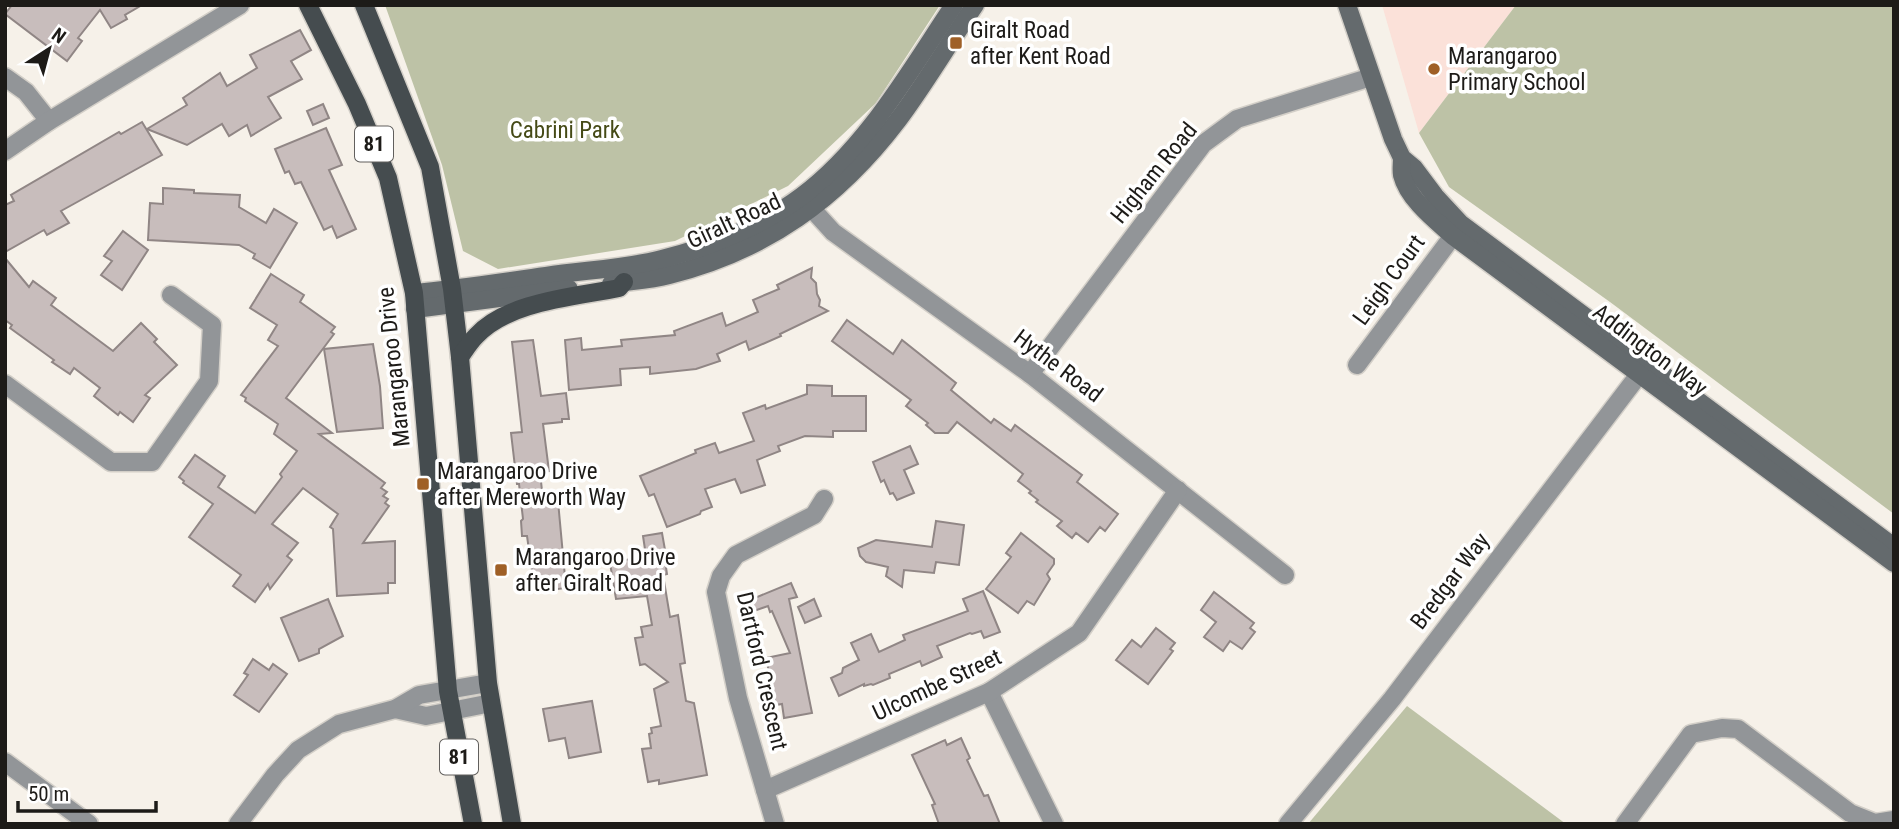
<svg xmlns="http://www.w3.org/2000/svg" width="1899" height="829" viewBox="0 0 1899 829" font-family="'Roboto Condensed',sans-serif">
<rect width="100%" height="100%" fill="#f6f1e9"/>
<path fill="#fbe1d9" d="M1382,5H1516L1419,133Z"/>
<g fill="#bdc2a6">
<path d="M385,5H940L876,103L788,186L675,241L498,269L463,251L442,165Z"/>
<path d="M1516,5H1894V514L1610,302L1449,187L1419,133Z"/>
<path d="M1407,706L1566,824H1308Z"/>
</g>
<g fill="#c8bdbc" stroke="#908685" stroke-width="2">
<path d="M12,5H142L125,15L127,19L111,28L100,10L78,38L82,41L67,61L5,14Z"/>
<path d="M300,30L311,50L291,61L302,79L268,97L281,118L251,136L247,125L229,136L222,124L187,145L147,129L187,105L183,98L220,73L227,86L257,68L250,55Z"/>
<path d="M323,104L329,118L313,125L307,111Z"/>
<path d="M142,122L162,155L61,211L69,223L47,235L44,230L5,252V205L14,201L11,195L119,132L121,134Z"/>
<path d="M326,128L342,165L329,170L356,229L337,238L332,226L324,230L301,182L295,184L289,171L285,173L275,149Z"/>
<path d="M163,188L194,190V193L240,195L239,207L266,223L274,209L297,223L270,268L253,258L255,254L239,245L148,240L150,203L163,204Z"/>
<path d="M123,231L148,250L122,290L101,275L112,261L104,256Z"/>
<path d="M5,258L29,287L33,281L56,298L51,305L113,351L141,323L157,339L154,342L177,365L145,395L150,398L133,422L120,412L118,415L94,396L100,388L74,368L70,374L52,362L54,360L10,328L12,325L5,320Z"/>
<path d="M812,268L811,278L816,283L817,294L820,300L819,306L828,311L780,334L781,336L749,350L746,341L717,354L720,361L696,369L650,374V367L620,369L621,385L569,390L565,340L581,338L582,350L622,346L621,340L675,335L674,331L722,313L726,326L758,312L753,300L779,289L777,285Z"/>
<path d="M271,274L304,295L300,302L335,327L331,332L334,334L286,398L332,433L319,434L385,483L381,488L387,492L383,496L388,499L385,503L389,506L363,543L395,541V583H388V593L337,596L333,529L330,527L338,514L303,488L272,524L298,543L287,556L292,560L270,589L268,584L255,602L233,586L241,575L189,537L213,504L183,483L184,481L179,477L195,455L225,476L218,487L255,513L282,477L280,474L297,451L274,434L278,424L245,401L246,398L241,395L278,346L268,340L277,325L250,308Z"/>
<path d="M847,320L893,354L902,340L956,383L951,390L991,423L994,419L1011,431L1015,425L1082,475L1077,482L1118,514L1105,531L1100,527L1088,542L1076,533L1072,538L1057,526L1062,521L1036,502L1038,500L1029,493L1031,491L1018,481L1023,474L957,422L948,433H935L926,425L928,423L906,406L911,400L832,341Z"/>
<path d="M533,340L541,396L566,393L569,419H562V422L543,424L549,471L540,472L543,500L558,501L566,588L535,592L527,536H522L521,521L523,519L519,484H517L511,433L522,432L512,342Z"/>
<path d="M373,344L380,386L383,428L337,432L324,349Z"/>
<path d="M807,385L832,386V396H866V431H833V437L805,436L778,446L780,451L757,460L765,485L741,493L735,479L705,489L712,507L701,511L700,514L667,527L654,494L649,496L640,476L696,453L695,450L715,443L719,453L754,441L743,413L765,405L766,409L807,394Z"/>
<path d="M910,446L918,464L904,470L914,493L897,500L893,493L890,494L884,480L881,482L873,462Z"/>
<path d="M936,521L964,525L959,565L936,562L934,573L904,570L902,587L886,576L888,567L866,562L860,556L858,548L876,540L932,547Z"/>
<path d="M662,533L667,561H665L667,574L663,575L670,617L678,615L685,663L680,664L686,701L694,703L707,775L659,784V780L648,782L642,749L651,748L649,734L652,733L651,728L661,726L654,689L668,682L645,664L640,665L635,638L643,637L641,627L652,625L647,596L616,599L610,563L646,556L643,536Z"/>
<path d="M1021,533L1054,559V564L1047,574L1050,579L1034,605L1027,601L1018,613L986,589L1011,557L1006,553Z"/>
<path d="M791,583L797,597L789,599L812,713L784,718L782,704L776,705L766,658L790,653L772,611L770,612L768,606L754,611L750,600Z"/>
<path d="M983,591L1000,632L984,638L981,631L972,634L970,633L937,646L942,657L922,666L920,661L889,674L890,678L873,685L871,684L864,686V684L839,696L831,678L842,673L843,668L859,660L851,643L871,634L879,652L905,640L903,635L968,611L963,599Z"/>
<path d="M1214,592L1254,623L1250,628L1255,632L1242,649L1230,641L1223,651L1204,637L1216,622L1201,610Z"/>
<path d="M328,599L343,636L319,649V653L299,661L281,618Z"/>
<path d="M814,599L821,616L805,623L798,607Z"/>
<path d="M1156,628L1175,643L1170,649L1173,651L1148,684L1116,660L1132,640L1141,647Z"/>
<path d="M253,659L269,670L273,664L287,674L259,712L234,695L248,675L244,673Z"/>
<path d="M592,701L601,752L569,758L565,738L549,741L543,709Z"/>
<path d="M961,738L970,758L967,760L984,796L988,795L1000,824H939L932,805L935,804L912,755L945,740L947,745Z"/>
</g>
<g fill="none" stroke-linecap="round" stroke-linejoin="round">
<defs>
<g id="street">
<path d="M5,77L26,92L49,121"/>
<path d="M5,151L49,121L240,5"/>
<path d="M803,199L833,232L1030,374L1285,575"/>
<path d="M1357,365L1461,225"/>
<path d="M1030,374L1203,144L1237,119L1371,77"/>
<path d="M5,384L111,462H152L209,381L212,325L171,295"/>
<path d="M989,692L1054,824"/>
<path d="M395,709L426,716L491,703"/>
<path d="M5,762L89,824"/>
<path d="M765,790L989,692L1079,633L1178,490"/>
<path d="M238,824L275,775L298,750L339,724L395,709L419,695L488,683"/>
<path d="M775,824L738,698L716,592L721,576L736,555L814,515L824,499"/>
<path d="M1288,824L1392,699L1647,364"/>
<path d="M1625,824L1691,734L1722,728L1738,729L1850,813L1875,823L1894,820"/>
</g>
<g id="secondary">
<path d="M1347,5L1393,139L1402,158L1414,168L1435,196L1461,224L1894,547"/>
<path d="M1402,158C1402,164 1401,170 1402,175C1408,199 1435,220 1453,236L1894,563"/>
<path d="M611,284C630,281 650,280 669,275C766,251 838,199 898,120C925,84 949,43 975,5"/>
<path d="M414,293C458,289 502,282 546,276C584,270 624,269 662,259C710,247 762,226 802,196C867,147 909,72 954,5"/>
<path d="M415,309L569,289"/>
</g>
<g id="primary">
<path d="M308,5L357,104L388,178L414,293L448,691L473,824"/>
<path d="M364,5L430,167L452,289L460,357L488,683L512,824"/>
<path d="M460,357C465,350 470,342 476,336C508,301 575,297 619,288L624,282"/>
</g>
</defs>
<use href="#street" stroke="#d3cfc8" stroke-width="21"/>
<use href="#secondary" stroke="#d3cfc8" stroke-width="21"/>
<use href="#primary" stroke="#d3cfc8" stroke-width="21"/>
<use href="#street" stroke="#929598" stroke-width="18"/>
<use href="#secondary" stroke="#646a6d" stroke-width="18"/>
<use href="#primary" stroke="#454c4f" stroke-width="18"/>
</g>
<g fill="#9f6027" stroke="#fff" stroke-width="2.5">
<rect x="949" y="36" width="14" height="14" rx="3.5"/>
<circle cx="1434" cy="69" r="7"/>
<rect x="416" y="477" width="14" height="14" rx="3.5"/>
<rect x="494" y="563" width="14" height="14" rx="3.5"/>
</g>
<g text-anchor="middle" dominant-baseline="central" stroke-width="7" stroke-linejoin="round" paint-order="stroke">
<g fill="#fff" stroke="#615f5d" stroke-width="2">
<rect x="355" y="126.5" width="38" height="35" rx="5"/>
<rect x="440" y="739.5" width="38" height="35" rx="5"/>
</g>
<g font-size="21" font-weight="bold" fill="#1d1b18">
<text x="374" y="144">81</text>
<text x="459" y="757">81</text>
</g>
<g font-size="23" fill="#1d1b18" stroke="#fff" text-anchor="start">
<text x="970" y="30">Giralt Road<tspan x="970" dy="26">after Kent Road</tspan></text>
<text x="1448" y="56">Marangaroo<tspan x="1448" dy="26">Primary School</tspan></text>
<text x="437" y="471">Marangaroo Drive<tspan x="437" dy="26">after Mereworth Way</tspan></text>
<text x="515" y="557">Marangaroo Drive<tspan x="515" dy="26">after Giralt Road</tspan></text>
</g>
<g font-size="23" fill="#454a16" stroke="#fff">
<text x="565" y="130">Cabrini Park</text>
</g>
<g font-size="23" fill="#1d1b18" stroke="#fff">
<text transform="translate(1154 173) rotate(-51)">Higham Road</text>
<text transform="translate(734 221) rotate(-25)">Giralt Road</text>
<text transform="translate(1389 280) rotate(-54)">Leigh Court</text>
<text transform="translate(1650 350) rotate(37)">Addington Way</text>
<text transform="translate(1058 366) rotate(37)">Hythe Road</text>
<text transform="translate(394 367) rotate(-96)">Marangaroo Drive</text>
<text transform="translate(1450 581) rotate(-53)">Bredgar Way</text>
<text transform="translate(762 671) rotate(77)">Dartford Crescent</text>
<text transform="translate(937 685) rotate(-25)">Ulcombe Street</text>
</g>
</g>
<rect width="1899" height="829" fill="none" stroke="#1d1b18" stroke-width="14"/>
<g transform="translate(49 49) rotate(36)" stroke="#ffffff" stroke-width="5" paint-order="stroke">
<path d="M0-5L12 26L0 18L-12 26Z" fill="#1d1b18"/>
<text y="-10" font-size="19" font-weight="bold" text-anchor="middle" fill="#1d1b18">N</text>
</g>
<path d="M18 801v10h138v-10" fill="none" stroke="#1d1b18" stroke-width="3.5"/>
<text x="28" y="801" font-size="21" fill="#1d1b18" stroke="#ffffff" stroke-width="5" paint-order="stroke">50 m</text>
</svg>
